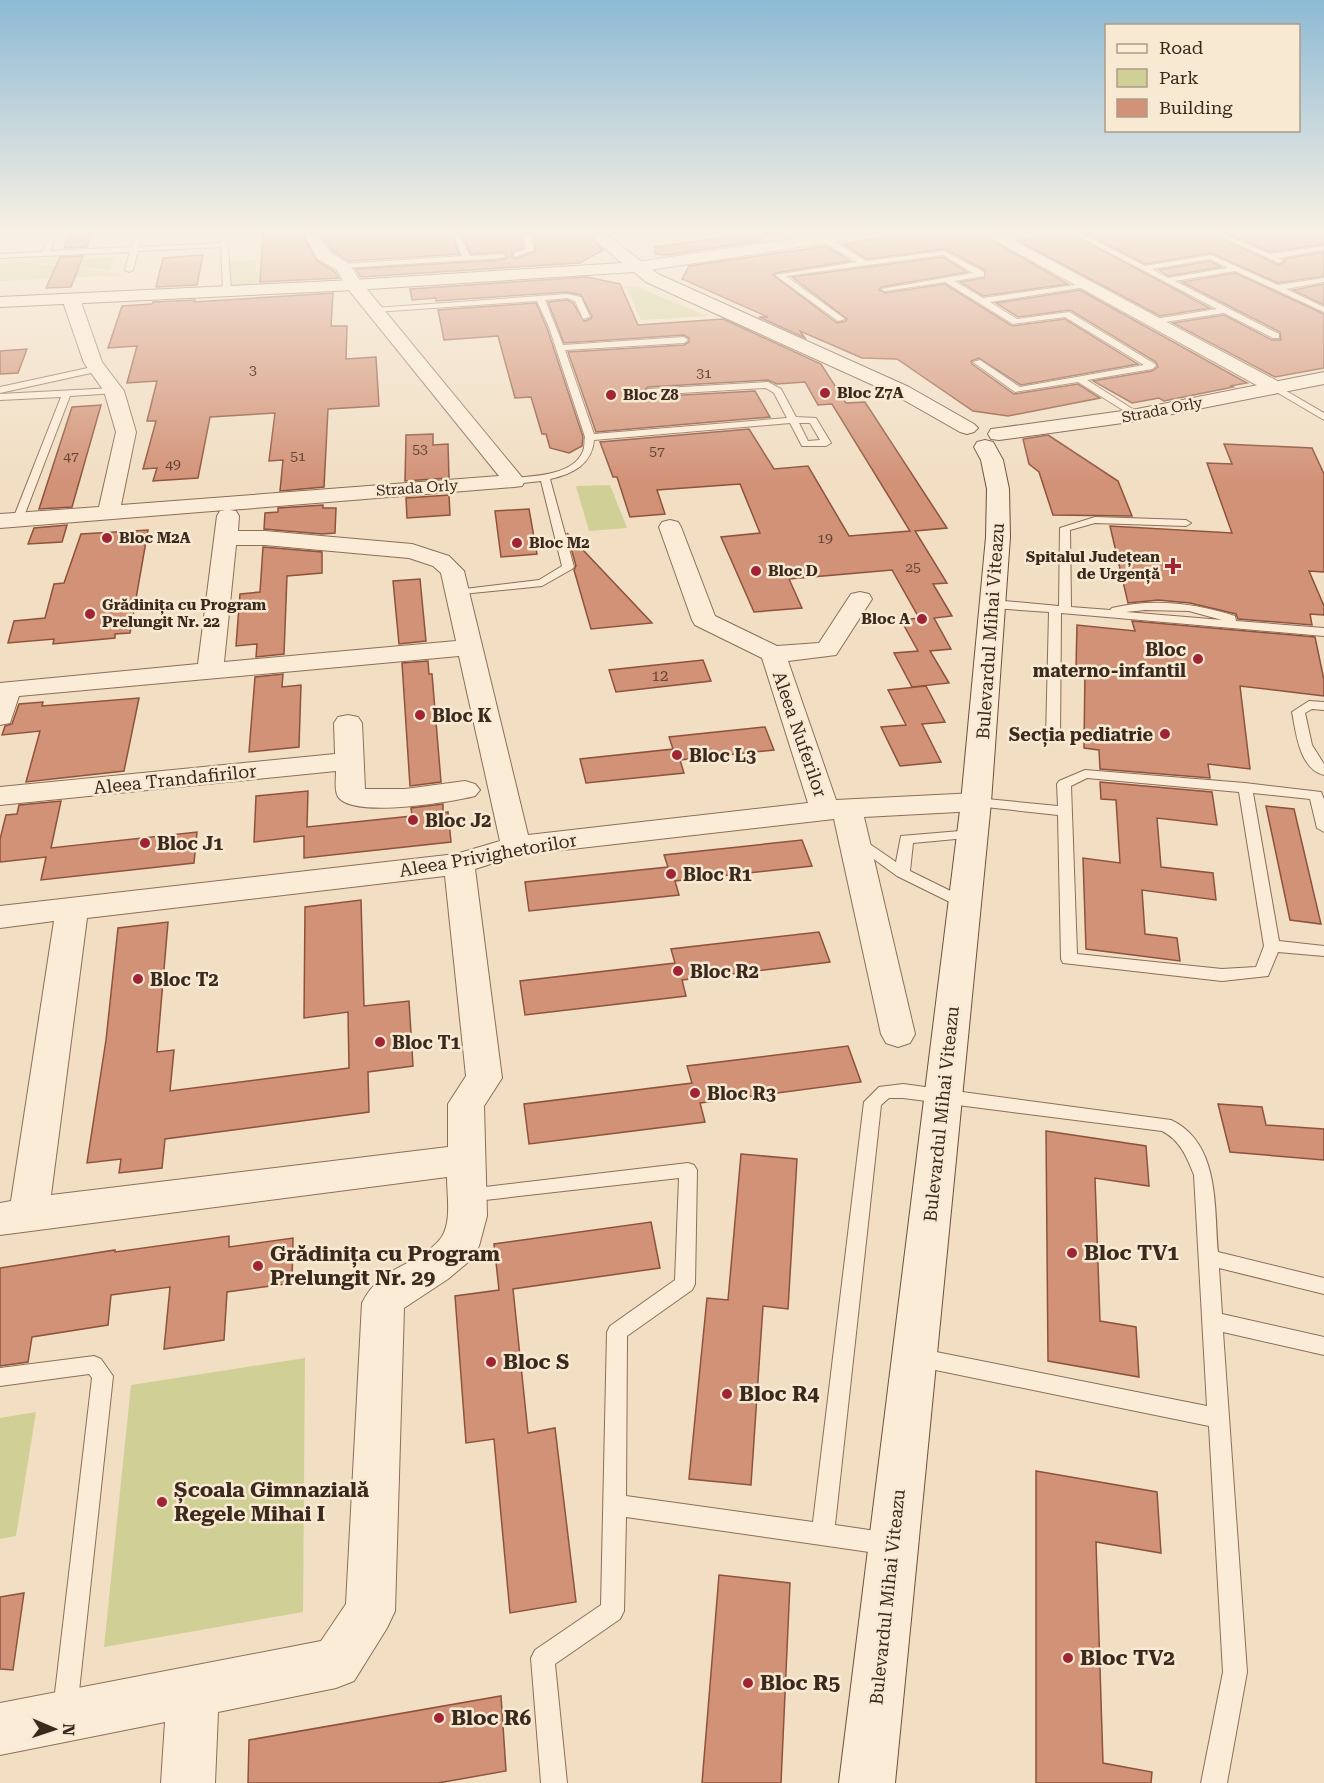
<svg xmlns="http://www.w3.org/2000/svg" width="1324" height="1783" viewBox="0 0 1324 1783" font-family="'Roboto Serif',serif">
<rect width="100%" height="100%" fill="#f1dec3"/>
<g fill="#d0d096">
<path d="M114,257L110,270L29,261Z"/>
<path d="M256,260V272L300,277L298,281L230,285L227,262Z"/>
<path d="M20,262L128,275L0,281V263Z"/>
<path d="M626,286L640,288L707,316L641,320Z"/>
<path d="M610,485L627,528L589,531L576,486Z"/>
<path d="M305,1358L303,1612L104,1647L131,1385Z"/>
<path d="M36,1412L16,1536L0,1539V1418Z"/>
</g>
<g fill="#d29277" stroke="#8e533c" stroke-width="1.5">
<path d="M70,234H92L87,247L64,248Z"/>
<path d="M263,234H302L316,260L334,271L339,278L260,282Z"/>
<path d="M321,234H451L459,254L349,261L332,251Z"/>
<path d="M461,234H521L523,248L512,252V257L515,259L536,251L533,234H586L603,250L580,263L361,277L355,269L502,260L508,257L502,252L471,254Z"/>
<path d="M751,234H768L760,241L667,255L655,254V247Z"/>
<path d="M904,234H981L1068,284L983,296L960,282L984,278L985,270L945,249L867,259L843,244Z"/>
<path d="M1048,234H1072L1210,308L1160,316L1019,241L1046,236Z"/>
<path d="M1087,234H1213L1278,265L1284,263V259L1324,252V276L1278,283L1211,253L1145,264Z"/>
<path d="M1229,234H1324V244L1270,252Z"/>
<path d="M826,246L850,261L775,273L773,275L837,323L846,321L847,319L792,277L943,257L967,272L881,287L879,290L885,293L945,284L1012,326L1065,319L1138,364L1021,385L979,358L971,361L972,364L1014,394L1078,384L1100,398L1008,416L973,411L897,359L862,358L800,331L805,338L759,317H768L682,279L689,266Z"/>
<path d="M203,255L197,285L156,287L163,258Z"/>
<path d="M83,256L71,287L46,288L60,257Z"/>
<path d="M1210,261L1221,267L1168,276L1159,270Z"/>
<path d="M1235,273L1324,314V368L1275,377L1173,323L1224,315L1272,340H1281L1280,332L1182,282Z"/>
<path d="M587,277L620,284L638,325L723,319L821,364L846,403L865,402L947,528L915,531L947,583L933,584L952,616L934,618L951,649L930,651L949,683L912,687L894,653L918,651L901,620L919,618L892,570L789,579L802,608L754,612L721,537L760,533L740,484L657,490L665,514L630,517L617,477H613L600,442L749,429L774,469L808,466L849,536L910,531L832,404L818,405L805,382L777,384L768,380L648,387L641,393L648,397L755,391L770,417L596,432L568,352L684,345L689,342V338L684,335L564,343L548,302L567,300L573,303L584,321L591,319L592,316L581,295L567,292L436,301V298L412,300L410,289Z"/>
<path d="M1324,284V305L1293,290Z"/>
<path d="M1080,290L1247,383L1230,386L1233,387L1164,401L1159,398L1132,403L1093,381L1152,371L1158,367L1156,362L1070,310L1018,317L996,303Z"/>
<path d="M333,293L331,326H347L346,359L376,357L379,406L328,409L324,487L280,491L283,460L269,461L275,413L210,417L198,478L153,481L157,468L143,469L156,421H147L157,381L127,383L137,346L108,348L122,306L152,304L153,302L195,300L194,302Z"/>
<path d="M536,303L547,328L583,437L582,446L569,453L550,448L546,434H542L531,397L515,398L498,336L444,340L438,310Z"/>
<path d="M27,349L18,373L0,374V351Z"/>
<path d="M101,405L72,507L39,509L72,407Z"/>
<path d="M433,434V445L448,444L449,478L405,481L406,435Z"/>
<path d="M1048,435L1118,481L1132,516L1053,515L1039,472L1029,464L1023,439Z"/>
<path d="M1224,444L1312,448L1324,474V572L1309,571L1324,606V615L1310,614L1312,625L1238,619L1236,614L1190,603L1158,600L1128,603L1110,526L1232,533L1207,463L1232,464Z"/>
<path d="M449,495L450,515L407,518L406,498Z"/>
<path d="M323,505V508H336L335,533L322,534L264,529L265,513L278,512V508Z"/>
<path d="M529,509L537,554L501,557L495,511Z"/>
<path d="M67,525L62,542L28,544L34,528Z"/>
<path d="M148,530L130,633L115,634V638L53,644L54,639L8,643L14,621L45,618L54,584L64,583L81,534Z"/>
<path d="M567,533L652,623L591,629L574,570L576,566Z"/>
<path d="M263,547L322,552V573L287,576L284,654L256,657L257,644L236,646L240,594L260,592Z"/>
<path d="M420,579L426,641L399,644L393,581Z"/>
<path d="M1132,621L1315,637L1324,680V696L1240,686L1250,769L1208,764L1210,778L1100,769L1099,750L1084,748L1085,668L1076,667L1077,625L1135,631Z"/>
<path d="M703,660L711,681L616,692L609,670Z"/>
<path d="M428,661L429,674H432L441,782L410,786L402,663Z"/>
<path d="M283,674L282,687L301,685L299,747L249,752L255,677Z"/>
<path d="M926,686L945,722L922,724L941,762L900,766L881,727L906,725L888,690Z"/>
<path d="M139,698L124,771L26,782L40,731L2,735L5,726L12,724L19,704L43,702L42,706Z"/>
<path d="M765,727L774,750L680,760L684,773L586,783L580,759L673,749L669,737Z"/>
<path d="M1100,782L1212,792L1217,825L1157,818L1161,867L1213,873L1216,900L1142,890L1145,934L1177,938L1180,961L1086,949L1083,858L1120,863L1116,800L1101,799Z"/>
<path d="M308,791L307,827L412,816L411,808L443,804V813L448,812L451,842L304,858V836L254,842L256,796Z"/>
<path d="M61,801L51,848L197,832L194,863L41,880L46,857L0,862V839L6,815L17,814L19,805Z"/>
<path d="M1266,806L1294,809L1321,924L1290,920Z"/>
<path d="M802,840L812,866L675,881L679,895L529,911L525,882L668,867L664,855Z"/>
<path d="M361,900L364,1006L409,1001L413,1066L368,1072L369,1112L165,1139L162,1168L119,1173L121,1159L87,1163L106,1040L118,928L168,922L157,1052L174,1050L170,1091L349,1068L348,1012L304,1018L305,907Z"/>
<path d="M819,932L830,962L682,980L686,996L525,1015L520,981L675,963L671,949Z"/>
<path d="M848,1046L861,1082L700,1103L705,1122L529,1144L524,1104L692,1083L687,1066Z"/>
<path d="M1218,1104L1262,1107L1266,1125L1324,1129V1160L1230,1152Z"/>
<path d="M1046,1131L1146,1146L1149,1186L1095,1178L1100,1321L1136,1327L1139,1377L1048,1361Z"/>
<path d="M741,1154L797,1159L788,1309L763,1306L751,1485L689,1479L707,1298L728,1300Z"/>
<path d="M651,1222L660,1268L513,1289L528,1433L555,1428L576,1602L510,1613L494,1439L466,1443L455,1296L499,1290L494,1244Z"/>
<path d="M229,1236V1247L293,1238L292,1283L227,1292L224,1340L164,1349L170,1287L111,1295L108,1325L32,1337L28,1362L0,1366V1268L115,1250V1252Z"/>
<path d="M1036,1471L1157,1492L1161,1553L1096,1542L1103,1763L1152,1772L1151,1783H1036Z"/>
<path d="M719,1575L790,1583L781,1783H702Z"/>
<path d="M24,1593L13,1670L0,1669V1597Z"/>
<path d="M501,1696L506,1771L438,1783H248L249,1740Z"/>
</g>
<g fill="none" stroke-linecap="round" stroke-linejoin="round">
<defs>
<g id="lane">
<path d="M50,234H57L50,251L132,247L136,234H143L139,247L221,243V234H227L231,291L227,293L223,291L221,247L138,251L133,270L129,272L125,270L130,252L0,258V254L42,252Z"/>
<path d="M453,234H459L470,256L502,254L506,256L502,258L342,268L338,266L342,264L462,256Z"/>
<path d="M523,234H531L534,250L514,257V253L526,249Z"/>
<path d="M1028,234H1046L1002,241L998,239Z"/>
<path d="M1074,234H1083L1145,266L1211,255L1278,285L1324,278V282L1286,289L1324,307V312L1235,271L1175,281L1279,334V338H1273L1224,313L1152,324V320L1155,319L1217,309ZM1210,259L1228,268L1168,278L1152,269Z"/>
<path d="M1215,234H1224L1270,254L1324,246V250L1278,258L1283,261L1279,263Z"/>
<path d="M820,236H826L866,261L944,251L984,272V276L954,281L983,298L1089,283V287H1086L990,302L1017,319L1069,312L1155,364L1156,366L1152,369L1087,380L1142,415L1134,417L1078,382L1015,392L973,362L980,360L1020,387L1144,365L1065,317L1013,324L945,282L885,291L881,289L973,273L943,255L786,276L845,319L838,321L775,275L857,262L820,240Z"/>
<path d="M567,294L581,297L590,317L583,319L575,301L567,298L545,300L563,345L684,337L688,340L684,343L565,350L594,434L787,418L774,393L766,388L648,395L643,392L648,389L768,382L781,389L796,417L816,418L831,443L826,446H802L790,423L594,440C592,464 573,474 550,479L574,567L572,569L542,586L452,595V591L456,590L539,580L562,566L541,481L514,484L509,481L514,478C535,476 574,475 583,451C585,447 584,441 585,437L549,327L537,301L375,312L371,310L375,308ZM799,423H810L820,440L808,441Z"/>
<path d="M97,366L100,367V371L0,393V387Z"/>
<path d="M1276,385L1324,413V420L1273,390V386Z"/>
<path d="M114,388L119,391L117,393L70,396L23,519L22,521H14L13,519L61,397L0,400V394Z"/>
<path d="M1095,517L1186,520L1191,523L1186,526L1095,523L1070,530L1071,607L1110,610L1112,608C1153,598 1195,603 1235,616L1236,621L1324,628V636L1061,613L1060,738L1058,741H1048L1046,738L1049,612L993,608L987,604L993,600L1059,606L1060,528ZM1145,610L1189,611L1222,620L1126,612Z"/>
<path d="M1309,701L1324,702V710L1312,709L1305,713L1312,745L1324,764V775C1299,769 1296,732 1292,712Z"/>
<path d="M1085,770L1245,783L1321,792L1324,799V832L1317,828L1310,799L1253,793L1279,941L1324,946V956L1278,952L1268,976L1222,981L1063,963L1061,959L1058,815L976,806L969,802L976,798L1058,806L1057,784L1059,781ZM1087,778L1239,792L1264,946L1256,967L1222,969L1077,954L1071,786Z"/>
<path d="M972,830L977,831L979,834L977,837L913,843L910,871L969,900L972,904L969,908L964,909L897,876L849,841L856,836L861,838L896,862L901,836Z"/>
<path d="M903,1084L1171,1120C1220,1143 1214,1207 1218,1252L1324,1278V1294L1219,1268L1222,1314L1324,1337V1355L1223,1332L1247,1672L1227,1783H1201L1223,1672L1209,1426L916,1366L909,1363L906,1357L909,1351L916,1348L1207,1406L1194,1175C1187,1157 1180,1140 1162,1131L903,1098H889L881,1105L835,1525L890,1533L898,1536L901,1544L898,1552L890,1555L626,1517L624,1611L620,1619L555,1664L567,1783H541L531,1658L535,1650L601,1605L607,1332L610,1326L675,1280L679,1178L467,1202L460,1200L458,1195L460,1190L688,1163L694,1165L697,1170L695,1284L692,1290L627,1336L626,1496L813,1522L864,1102L879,1087Z"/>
<path d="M94,1356L101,1359L113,1376L77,1710L74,1719L65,1722L56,1719L53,1710L92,1378L89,1374L0,1386V1368Z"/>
</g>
<g id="street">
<path d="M304,234H318L330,253L348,263L361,282L525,481L522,486L514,487L230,510L236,511L239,516L238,531H265L412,544L449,556L464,571L528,835L808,803L762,658L695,625L692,620L659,527L662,522L670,520L678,522L681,527L715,616L777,646L819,643L851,594L860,592L869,594L872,599L836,655L788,661L836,800L976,793L986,796L991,802L986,808L976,811L864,817L915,1034L910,1043L898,1047L886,1043L881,1034L834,819L519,855L475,869L502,1078L484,1106L487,1216L479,1246L473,1258L448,1279L404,1308L395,1611L387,1628L354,1681L336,1688L218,1712L215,1783H161L165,1722L0,1755V1703L321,1641L346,1604L362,1303C381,1264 418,1267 441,1238C452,1223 447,1195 447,1177L0,1235V1203L11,1201L54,921L0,928V906L456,854L500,841L459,656L19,696L10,723L0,725V683L198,664L217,516L220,511L225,510L0,528V514L99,507L116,432L104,391L84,363L64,305L69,294H81L84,298L82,305L102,362L124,391L136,432L121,505L499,476L348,289L336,269L318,259ZM236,545H265L409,558L433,566L441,573L456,641L224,662ZM445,876L466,1076L448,1104V1147L51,1195L87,918Z"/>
<path d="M824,234H860L852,239L637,272L629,267L637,262Z"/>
<path d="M983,234H1002L1283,384L1286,388L1283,392H1269Z"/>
<path d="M348,715L358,717L362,723L365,789H405L465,781L475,784L480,790L475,796C451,802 356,818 339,798C334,792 336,779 336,771L0,805V787L335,754L334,723L338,717Z"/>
</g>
<g id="secondary">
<path d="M588,234H606L658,274L909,387L974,424L978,428L974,432L967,434L960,432L895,395L646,282L634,272L354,290L0,307V297L354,280L622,263Z"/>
<path d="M1324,372V384L1137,421L999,440L991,439L988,434L991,429L999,428L1137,409Z"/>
<path d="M985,440L993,442L1003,460L1009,489L1010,537L991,802L895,1783H839L961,802L986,537L987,489L981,460L974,447L977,442Z"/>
</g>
</defs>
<use href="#lane" stroke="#8d6e58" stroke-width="2"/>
<use href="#street" stroke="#8d6e58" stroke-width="2"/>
<use href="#secondary" stroke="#6f4f3c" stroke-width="2"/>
<use href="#lane" fill="#fbecd7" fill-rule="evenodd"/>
<use href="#street" fill="#fbecd7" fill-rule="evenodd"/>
<use href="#secondary" fill="#fbecd7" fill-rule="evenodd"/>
</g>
<linearGradient id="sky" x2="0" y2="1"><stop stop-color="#8dbad4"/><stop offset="0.48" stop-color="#f9f0e4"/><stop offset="1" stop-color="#f9f0e4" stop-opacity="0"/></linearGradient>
<rect width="1324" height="483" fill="url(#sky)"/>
<g fill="#a02434" stroke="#f8e9d3" stroke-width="2">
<circle cx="825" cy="393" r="6"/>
<circle cx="611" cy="395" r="6"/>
<circle cx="107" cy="538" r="6"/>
<circle cx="517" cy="543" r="6"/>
<path d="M1170 557h6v6h6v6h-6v6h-6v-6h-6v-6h6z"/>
<circle cx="756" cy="571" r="6"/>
<circle cx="90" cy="614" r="6"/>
<circle cx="922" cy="619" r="6"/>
<circle cx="1198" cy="659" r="6"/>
<circle cx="420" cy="715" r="6"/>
<circle cx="1165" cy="734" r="6"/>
<circle cx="677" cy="755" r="6"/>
<circle cx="413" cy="820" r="6"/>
<circle cx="145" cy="843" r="6"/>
<circle cx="671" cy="874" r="6"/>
<circle cx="678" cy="971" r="6"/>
<circle cx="138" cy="979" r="6"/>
<circle cx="380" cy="1042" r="6"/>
<circle cx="695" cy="1093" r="6"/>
<circle cx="1072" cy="1253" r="6"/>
<circle cx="258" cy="1266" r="6"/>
<circle cx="491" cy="1362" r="6"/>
<circle cx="727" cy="1394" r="6"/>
<circle cx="162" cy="1502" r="6"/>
<circle cx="1068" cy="1658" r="6"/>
<circle cx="748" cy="1683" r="6"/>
<circle cx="439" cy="1718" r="6"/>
</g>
<g text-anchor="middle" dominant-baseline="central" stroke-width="5" stroke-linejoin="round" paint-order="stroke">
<g font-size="14" fill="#624334">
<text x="253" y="370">3</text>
<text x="704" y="373">31</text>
<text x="420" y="449">53</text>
<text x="657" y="451">57</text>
<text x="71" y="456">47</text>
<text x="298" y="456">51</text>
<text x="173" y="464">49</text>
<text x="825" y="538">19</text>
<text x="913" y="567">25</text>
</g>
<g font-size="15" font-weight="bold" fill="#3c291d" stroke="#f8e9d3" text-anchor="start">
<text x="837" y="393">Bloc Z7A</text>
<text x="623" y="395">Bloc Z8</text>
<text x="119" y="538">Bloc M2A</text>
<text x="529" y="543">Bloc M2</text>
<text x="1160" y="557" text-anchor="end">Spitalul Județean<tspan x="1160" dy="17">de Urgență</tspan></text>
<text x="768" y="571">Bloc D</text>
<text x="102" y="605">Grădinița cu Program<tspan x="102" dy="17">Prelungit Nr. 22</tspan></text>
<text x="910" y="619" text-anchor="end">Bloc A</text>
</g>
<g font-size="15" fill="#3c291d" stroke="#f8e9d3">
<text transform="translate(1162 410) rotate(-11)">Strada Orly</text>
<text transform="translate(417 488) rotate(-4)">Strada Orly</text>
</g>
<g font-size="15" fill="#624334">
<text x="660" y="676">12</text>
</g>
<g font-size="18" fill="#3c291d" stroke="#f8e9d3">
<text transform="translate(990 631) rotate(-86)">Bulevardul Mihai Viteazu</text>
<text transform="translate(800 734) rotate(71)">Aleea Nuferilor</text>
<text transform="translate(175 779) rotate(-6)">Aleea Trandafirilor</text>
<text transform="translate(488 855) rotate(-10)">Aleea Privighetorilor</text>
<text transform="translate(941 1114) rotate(-84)">Bulevardul Mihai Viteazu</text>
<text transform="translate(887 1597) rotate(-84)">Bulevardul Mihai Viteazu</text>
</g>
<g font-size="18" font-weight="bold" fill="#3c291d" stroke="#f8e9d3" text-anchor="start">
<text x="1186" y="649" text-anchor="end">Bloc<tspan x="1186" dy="21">materno-infantil</tspan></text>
<text x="432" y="715">Bloc K</text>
<text x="1153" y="734" text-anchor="end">Secția pediatrie</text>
<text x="689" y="755">Bloc L3</text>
<text x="425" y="820">Bloc J2</text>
<text x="157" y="843">Bloc J1</text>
<text x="683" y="874">Bloc R1</text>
<text x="690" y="971">Bloc R2</text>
<text x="150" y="979">Bloc T2</text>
<text x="392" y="1042">Bloc T1</text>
<text x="707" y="1093">Bloc R3</text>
</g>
<g font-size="21" font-weight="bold" fill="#3c291d" stroke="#f8e9d3" text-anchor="start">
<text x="1084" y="1253">Bloc TV1</text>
<text x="270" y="1254">Grădinița cu Program<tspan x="270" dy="24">Prelungit Nr. 29</tspan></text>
<text x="503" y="1362">Bloc S</text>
<text x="739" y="1394">Bloc R4</text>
<text x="174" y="1490">Școala Gimnazială<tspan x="174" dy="24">Regele Mihai I</tspan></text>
<text x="1080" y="1658">Bloc TV2</text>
<text x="760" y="1683">Bloc R5</text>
<text x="451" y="1718">Bloc R6</text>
</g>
</g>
<rect x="1105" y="24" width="195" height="108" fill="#f8e9d3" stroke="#ad9c8a" stroke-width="1.5"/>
<rect x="1117" y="44" width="30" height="9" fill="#fbecd7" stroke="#ad9c8a" stroke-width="1.5"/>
<text x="1159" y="54" font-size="18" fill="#3c291d">Road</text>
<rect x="1117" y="69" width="30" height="18" fill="#d0d096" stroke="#ad9c8a" stroke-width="1.5"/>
<text x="1159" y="84" font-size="18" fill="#3c291d">Park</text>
<rect x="1117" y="99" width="30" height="18" fill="#d29277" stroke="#ad9c8a" stroke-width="1.5"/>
<text x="1159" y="114" font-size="18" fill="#3c291d">Building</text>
<g transform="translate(54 1729) rotate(92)" stroke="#f8e9d3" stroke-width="4.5" paint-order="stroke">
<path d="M0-4.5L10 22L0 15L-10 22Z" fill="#3c291d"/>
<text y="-9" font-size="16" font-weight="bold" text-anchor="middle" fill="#3c291d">N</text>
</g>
</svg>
